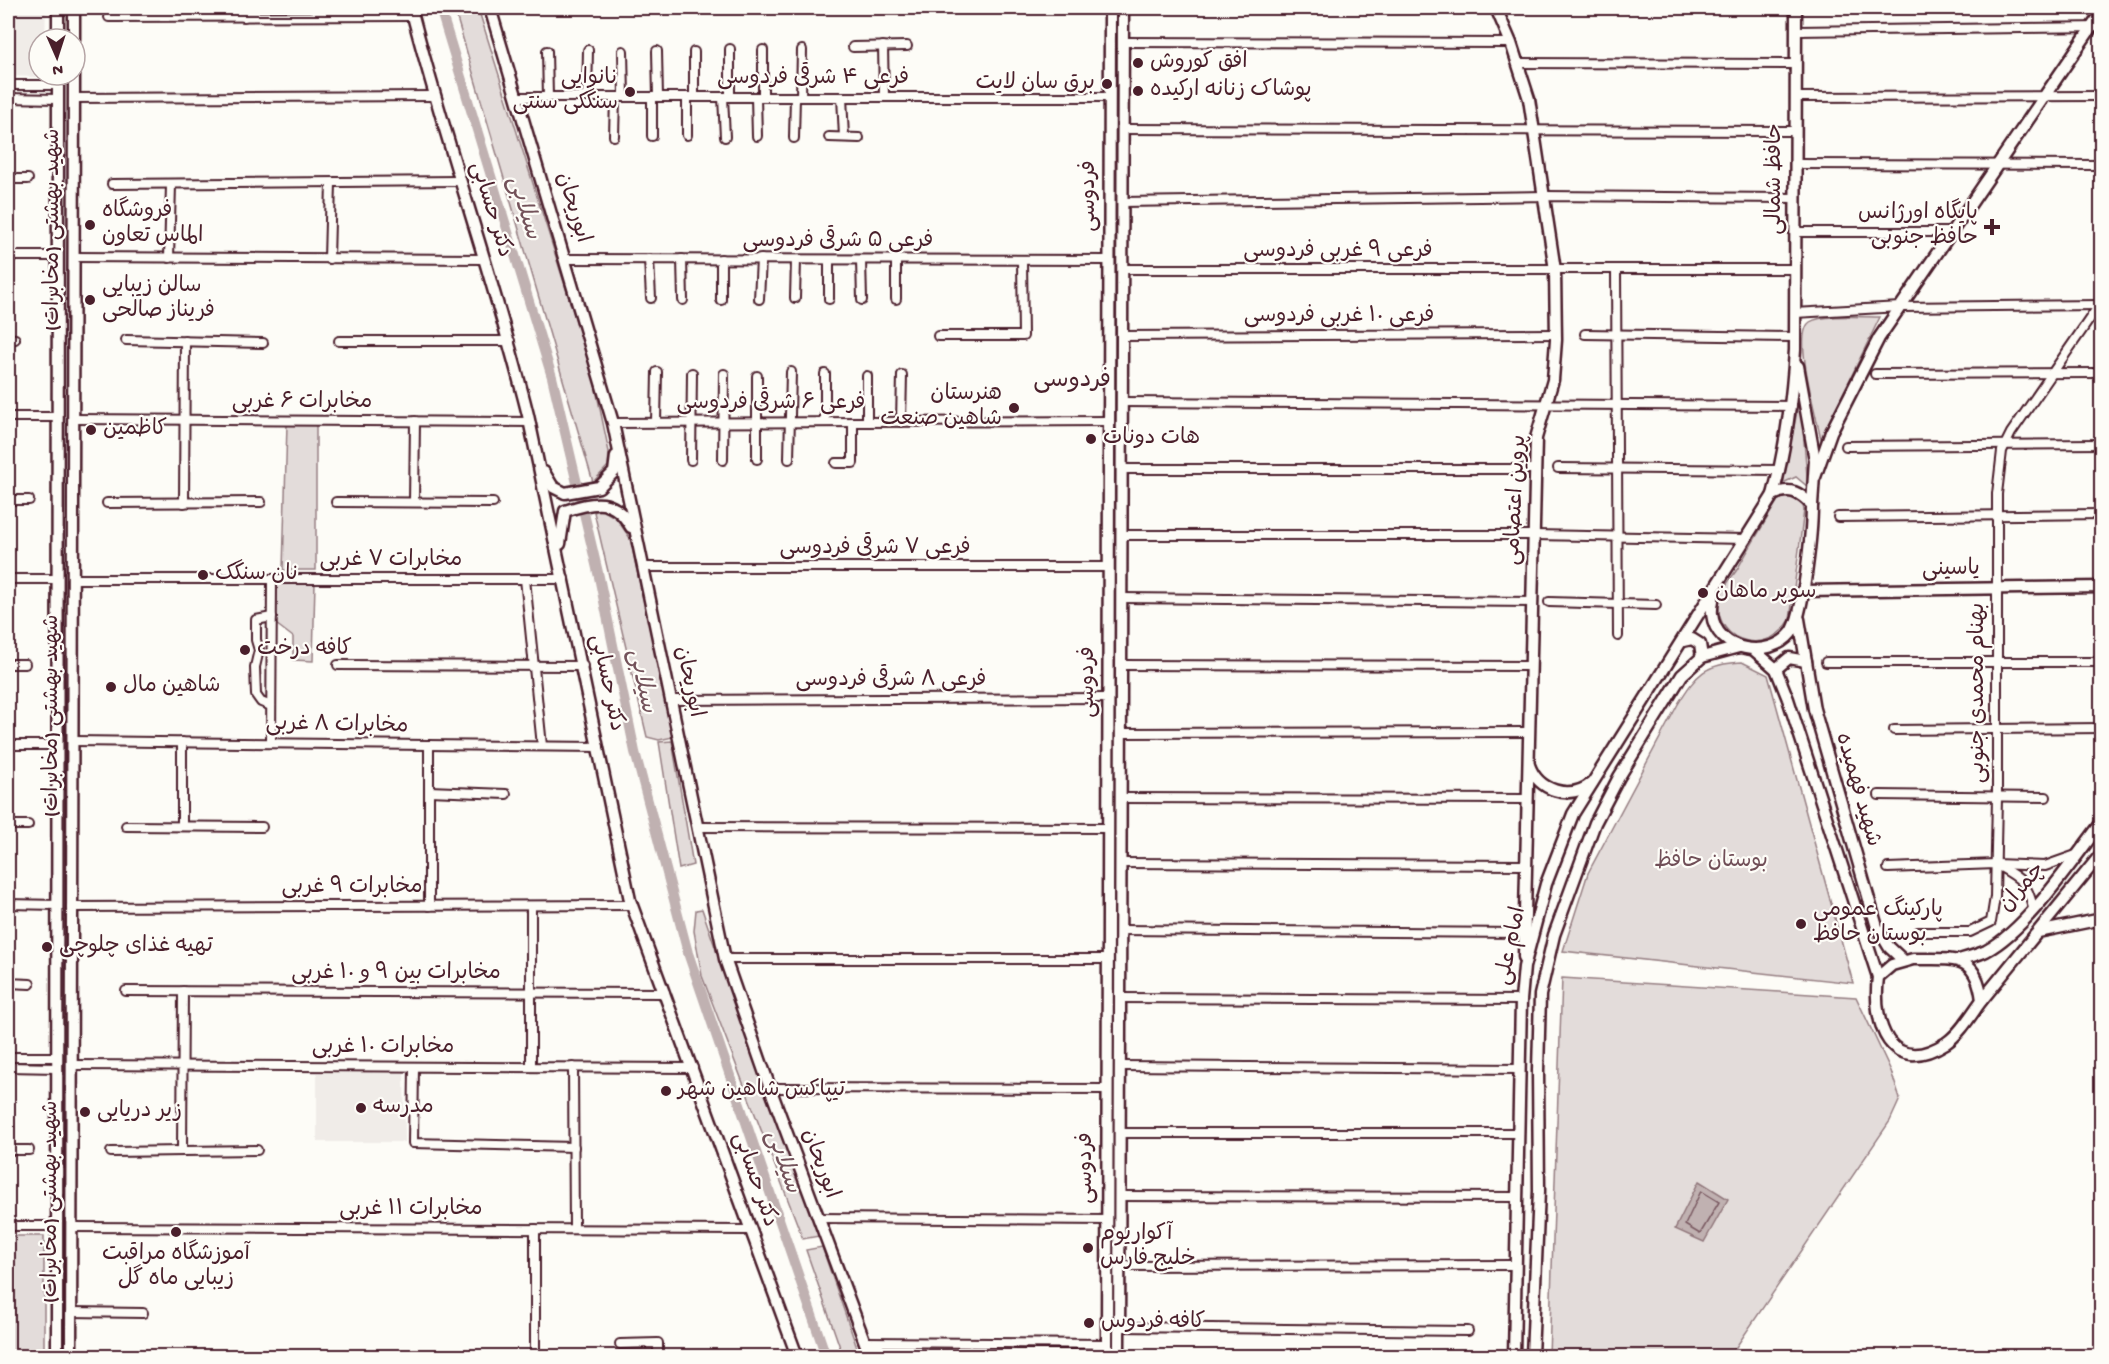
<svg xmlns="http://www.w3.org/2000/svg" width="2109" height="1364" viewBox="0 0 2109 1364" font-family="'Gochi Hand','Playpen Sans Arabic',sans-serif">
<rect width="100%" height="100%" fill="#fdfcf7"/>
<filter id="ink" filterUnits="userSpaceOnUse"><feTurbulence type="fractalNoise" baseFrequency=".0167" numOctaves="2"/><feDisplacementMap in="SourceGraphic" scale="12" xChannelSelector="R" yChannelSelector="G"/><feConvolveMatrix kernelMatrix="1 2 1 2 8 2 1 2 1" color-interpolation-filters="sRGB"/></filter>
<g filter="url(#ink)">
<g fill="#f0ece8">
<path d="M8,8H46L45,39H39L38,77L8,76Z"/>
<path d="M317,1073H404L405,1142H317Z"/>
</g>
<g fill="#e3dcda" stroke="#967e82" stroke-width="1.5">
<path d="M454,8H478L593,375L609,452L608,466L593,482Z"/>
<path d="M1880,317L1821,439C1817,418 1792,334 1810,322C1822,314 1864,317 1880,317Z"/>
<path d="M1800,396L1808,487L1796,477L1783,483Z"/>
<path d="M287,424H316V570H283Z"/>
<path d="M1790,495L1802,501L1804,510L1790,620C1764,662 1707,637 1721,595C1724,586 1733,576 1738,568C1751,545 1765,522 1778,500Z"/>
<path d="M601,509L616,518L630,538L673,737L659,740L647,737L594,512Z"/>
<path d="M315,582L313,661L293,660V637L276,624L277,584Z"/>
<path d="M1742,662L1768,675L1853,983L1563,951L1588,873L1678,704C1697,673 1705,664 1742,662Z"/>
<path d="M672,741L693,865L679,869L659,742Z"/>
<path d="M702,909L767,1098L819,1236L803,1239L702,976L694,931L696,910Z"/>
<path d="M1562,978L1856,997L1891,1071L1900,1099L1890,1121L1730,1356H1549Z"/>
<rect x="8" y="1236" width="36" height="120"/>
<path d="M822,1247L857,1348L861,1356H843L806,1250Z"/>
</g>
<path fill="#c0b1b1" stroke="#91777b" stroke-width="1.5" d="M1699,1181L1728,1199L1704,1242L1675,1229Z"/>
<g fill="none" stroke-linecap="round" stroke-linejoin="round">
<path stroke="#795961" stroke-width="1.5" d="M1701,1191L1719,1202L1700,1234L1685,1225Z"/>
<path stroke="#c0b1b1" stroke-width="10" d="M440,8L552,377L599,577L635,752L688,953L826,1356"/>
<defs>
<g id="street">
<path d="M109,17L414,16"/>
<path d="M244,17V8"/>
<path d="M1796,31L2102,27"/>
<path d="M1123,42L1511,43"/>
<path d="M883,46L884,97"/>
<path d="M853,47L907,46"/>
<path d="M730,49V97"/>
<path d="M547,51L548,97"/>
<path d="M623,51L624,97"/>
<path d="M657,51L658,97"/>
<path d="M694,52V97"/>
<path d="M1517,63L1796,64"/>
<path d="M8,85H57"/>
<path d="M517,97H1109"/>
<path d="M587,97L588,50"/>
<path d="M723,97L725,137"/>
<path d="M756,97L757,136"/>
<path d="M763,97V50"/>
<path d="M801,97L802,50"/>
<path d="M842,97L844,137"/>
<path d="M1796,97L2102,96"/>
<path d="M8,98L57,99"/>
<path d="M74,98L434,96"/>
<path d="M1122,129L1796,131"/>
<path d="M687,135V97"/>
<path d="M614,136L615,97"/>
<path d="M652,136V97"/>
<path d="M829,137L859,138"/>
<path d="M794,138L795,97"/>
<path d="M1795,164L2102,165"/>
<path d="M8,179H28"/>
<path d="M112,184L461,181"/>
<path d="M1122,202L1545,196L1796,198"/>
<path d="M1796,232H1952"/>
<path d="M8,256H58"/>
<path d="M73,257L484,259"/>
<path d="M169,258L171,185"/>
<path d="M329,259L331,183"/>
<path d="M567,259L1109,260"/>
<path d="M649,259L651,298"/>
<path d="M682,259L683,300"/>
<path d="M721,259V300"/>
<path d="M861,260L862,300"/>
<path d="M1122,269H1795"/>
<path d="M1616,270L1618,636"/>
<path d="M795,298L796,260"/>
<path d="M759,299L761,259"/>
<path d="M829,299V260"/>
<path d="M896,299V260"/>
<path d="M1795,313L1900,307L2100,305"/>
<path d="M1585,334L1795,337"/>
<path d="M938,336H1023L1022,260"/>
<path d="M1122,336L1556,334"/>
<path d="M8,338L15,339"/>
<path d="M126,340L263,343"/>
<path d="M339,341H510"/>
<path d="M1875,374L2102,373"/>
<path d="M867,376V422"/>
<path d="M1122,402L1792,406"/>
<path d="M8,417H58"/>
<path d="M73,419L530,422"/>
<path d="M656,422L657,372"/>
<path d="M825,422V374"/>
<path d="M901,422L902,375"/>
<path d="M613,423L1109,421"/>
<path d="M1846,446L2102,444"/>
<path d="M757,459V376"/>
<path d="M789,459L791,372"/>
<path d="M691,460L692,373"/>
<path d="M723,460L724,374"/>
<path d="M836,463H853V422"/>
<path d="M1558,468L1780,470"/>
<path d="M1121,469H1535"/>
<path d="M8,500H29"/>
<path d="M336,502L493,503"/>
<path d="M414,502L415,421"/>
<path d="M107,503L261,502"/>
<path d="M184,503L185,341"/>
<path d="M1838,517L2102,514"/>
<path d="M1121,535H1534L1746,539"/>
<path d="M643,567H1107"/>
<path d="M8,579H58"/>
<path d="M73,579H564"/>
<path d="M525,579L542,746"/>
<path d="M1121,598L1532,602"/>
<path d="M1549,602L1656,605"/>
<path d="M1826,662H2102"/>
<path d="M8,664H25"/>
<path d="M338,665L583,666"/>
<path d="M1121,665L1530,666"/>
<path d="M673,700L1109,698"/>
<path d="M271,706L261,702L256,695L255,667L259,650L256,640V620L272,617"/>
<path d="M1894,730L2102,728"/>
<path d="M1121,733L1528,732"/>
<path d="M74,741L599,747"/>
<path d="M182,742V826"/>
<path d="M271,743L272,579"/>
<path d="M8,745H58"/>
<path d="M429,791L506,794"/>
<path d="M1879,795L2046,797"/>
<path d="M1121,798L1526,799"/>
<path d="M8,825H28"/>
<path d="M126,826L262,827"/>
<path d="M698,827L1107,828"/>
<path d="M1120,863L1524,865"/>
<path d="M1997,865C2020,878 2027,881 2033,908"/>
<path d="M1888,868L1996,864L2045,866L2076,855"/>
<path d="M8,904L58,905"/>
<path d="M429,906V745"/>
<path d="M531,906V1067"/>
<path d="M71,907L632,905"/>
<path d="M1120,930L1522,933"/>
<path d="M1918,932H1970L1991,922L1995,897L1997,798V494L2002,451L2011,433L2102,301"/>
<path d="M725,959H1107"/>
<path d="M8,983L30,984"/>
<path d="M126,991L665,993"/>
<path d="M1120,998L1521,1000"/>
<path d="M8,1057H57"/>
<path d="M71,1065L693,1068"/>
<path d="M1120,1066L1518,1069"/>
<path d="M8,1067L57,1068"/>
<path d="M414,1067L413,1143L574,1147"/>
<path d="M573,1067L574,1229"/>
<path d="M770,1088L1107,1089"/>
<path d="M1120,1133H1517"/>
<path d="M8,1150H29"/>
<path d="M182,1151L183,991"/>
<path d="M111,1152L257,1150"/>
<path d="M1119,1196L1517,1197"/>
<path d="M818,1218L1107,1220"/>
<path d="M8,1226H57"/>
<path d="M71,1227L750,1230"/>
<path d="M535,1229V1356"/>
<path d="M1119,1266L1516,1265"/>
<path d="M71,1312L143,1313"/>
<path d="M1119,1327L1468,1331"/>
<path d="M865,1342L1107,1344"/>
<path d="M620,1344L658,1343V1356"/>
</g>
<g id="secondary">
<path d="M58,8V39"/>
<path d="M411,8C446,145 494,278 528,415L630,900L797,1356"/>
<path d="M490,8L613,423L725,959L770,1088L870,1356"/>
<path d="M1496,8L1511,43L1529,99L1555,270L1556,340L1553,380L1536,438L1524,957"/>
<path d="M74,39V8"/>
<path d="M1798,366L1815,460L1812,505"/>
<path d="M544,472L553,487L565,493L599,487L614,472L616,456"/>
<path d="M1815,477L1831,432L1879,338L2102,12"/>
<path d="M1773,495C1786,447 1792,400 1795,350L1796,8"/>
<path d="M560,544L565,511C595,501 614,497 631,527"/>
<path d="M1802,591L2102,587"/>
<path d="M1799,619L1814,709L1877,927L1889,947L1904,961"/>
<path d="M1683,641L1692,639L1700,644L1702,657"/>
<path d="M1754,650L1776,669L1788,699L1878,977"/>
<path d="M1776,669L1789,658L1806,661"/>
<path d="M1529,765C1538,791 1570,801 1592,783"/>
<path d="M2038,932L2102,919"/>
<path d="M1913,959C1953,960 1976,952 1982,1000C1972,1013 1961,1033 1946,1043C1890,1078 1872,1024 1878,977L1892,965Z"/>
<path d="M1959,960C1968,957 1978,955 1986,951C2027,929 2073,860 2102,822"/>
<path d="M1982,1000L2102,853"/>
<path d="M57,1356L58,75"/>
<path d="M71,1356L74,75"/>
<path d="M1107,1356L1110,8"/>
<path d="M1119,1356L1123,8"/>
<path d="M1514,1356L1521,1000L1524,967L1546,884L1573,814L1773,495C1790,486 1800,493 1812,505C1812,529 1804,616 1791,633C1769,660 1716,652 1712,614C1711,607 1714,598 1714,591"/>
<path d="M1532,1356L1539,1191L1538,1071L1540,995L1554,935L1595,823L1619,777L1682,675L1702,657L1739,647"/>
</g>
</defs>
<use href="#street" stroke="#4a1f2b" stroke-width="12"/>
<use href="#secondary" stroke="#4a1f2b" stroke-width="15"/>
<use href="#street" stroke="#fdfcf7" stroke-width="8"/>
<use href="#secondary" stroke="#fdfcf7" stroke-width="10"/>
</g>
</g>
<g fill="#4a1f2b" stroke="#fdfcf7" stroke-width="2">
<circle cx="1138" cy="63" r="6"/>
<circle cx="1107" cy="84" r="6"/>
<circle cx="1138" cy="91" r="6"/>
<circle cx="630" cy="92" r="6"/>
<circle cx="90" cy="225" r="6"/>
<path d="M1989 218h6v6h6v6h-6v6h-6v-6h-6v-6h6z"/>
<circle cx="90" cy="300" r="6"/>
<circle cx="1014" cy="408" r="6"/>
<circle cx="91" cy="430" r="6"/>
<circle cx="1091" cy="439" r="6"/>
<circle cx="203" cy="575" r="6"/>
<circle cx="1703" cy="593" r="6"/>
<circle cx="245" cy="650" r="6"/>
<circle cx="111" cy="687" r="6"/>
<circle cx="1801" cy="924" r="6"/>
<circle cx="47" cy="947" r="6"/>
<circle cx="666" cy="1091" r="6"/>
<circle cx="361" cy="1108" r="6"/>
<circle cx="85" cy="1112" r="6"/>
<circle cx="176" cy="1232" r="6"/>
<circle cx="1088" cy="1248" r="6"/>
<circle cx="1089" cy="1323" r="6"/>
</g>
<g text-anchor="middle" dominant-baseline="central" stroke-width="4.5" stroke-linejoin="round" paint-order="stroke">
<g font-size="22" fill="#4a1f2b" stroke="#fdfcf7" text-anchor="start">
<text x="1150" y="63">افق کوروش</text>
<text x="618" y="79" text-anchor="end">نانوایی<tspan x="618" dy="25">سنگکی سنتی</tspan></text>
<text x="1095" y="84" text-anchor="end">برق سان لایت</text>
<text x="1150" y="91">پوشاک زنانه ارکیده</text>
<text x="102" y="212">فروشگاه<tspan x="102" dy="25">الماس تعاون</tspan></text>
<text x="1978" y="214" text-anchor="end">پایگاه اورژانس<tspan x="1978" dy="25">حافظ جنوبی</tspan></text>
<text x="102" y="287">سالن زیبایی<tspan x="102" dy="25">فریناز صالحی</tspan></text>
<text x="1002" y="395" text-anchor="end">هنرستان<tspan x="1002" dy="25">شاهین صنعت</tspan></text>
<text x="103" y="430">کاظمین</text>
<text x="1103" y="439">هات دونات</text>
<text x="215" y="575">نان سنگک</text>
<text x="1715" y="593">سوپر ماهان</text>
<text x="257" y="650">کافه درخت</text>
<text x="123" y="687">شاهین مال</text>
<text x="1813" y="911">پارکینگ عمومی<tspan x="1813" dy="25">بوستان حافظ</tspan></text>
<text x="59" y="947">تهیه غذای چلوچی</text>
<text x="678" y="1091">تیپاکس شاهین شهر</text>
<text x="373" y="1108">مدرسه</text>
<text x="97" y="1112">زیر دریایی</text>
<text x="1100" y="1235">آکواریوم<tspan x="1100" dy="25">خلیج فارس</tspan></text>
<text x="176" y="1255" text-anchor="middle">آموزشگاه مراقبت<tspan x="176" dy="25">زیبایی ماه گل</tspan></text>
<text x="1101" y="1323">کافه فردوس</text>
</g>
<g font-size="22" fill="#4a1f2b" stroke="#fdfcf7">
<text x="813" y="79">فرعی ۴ شرقی فردوسی</text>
<text transform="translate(1776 179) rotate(-90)">حافظ شمالی</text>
<text transform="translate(1090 196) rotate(-90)">فردوسی</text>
<text transform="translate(572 208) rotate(73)">ابوریحان</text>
<text transform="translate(490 210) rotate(73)">دکتر حسابی</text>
<text transform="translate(54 230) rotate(-90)">شهید بهشتی (مخابرات)</text>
<text x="838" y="242">فرعی ۵ شرقی فردوسی</text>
<text x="1338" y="252">فرعی ۹ غربی فردوسی</text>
<text x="1339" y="317">فرعی ۱۰ غربی فردوسی</text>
<text x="302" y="403">مخابرات ۶ غربی</text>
<text x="771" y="404">فرعی ۶ شرقی فردوسی</text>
<text transform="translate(1517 500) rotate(-87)">پروین اعتصامی</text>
<text x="875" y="549">فرعی ۷ شرقی فردوسی</text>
<text x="391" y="561">مخابرات ۷ غربی</text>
<text transform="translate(1951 570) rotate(-1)">یاسینی</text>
<text x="891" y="681">فرعی ۸ شرقی فردوسی</text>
<text transform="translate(688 682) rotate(78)">ابوریحان</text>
<text transform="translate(1089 682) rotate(-90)">فردوسی</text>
<text transform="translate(606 683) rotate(78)">دکتر حسابی</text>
<text transform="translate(1979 693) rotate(-90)">بهنام محمدی جنوبی</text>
<text transform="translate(53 716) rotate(-90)">شهید بهشتی (مخابرات)</text>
<text transform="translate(337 726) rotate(1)">مخابرات ۸ غربی</text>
<text transform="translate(1857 790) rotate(74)">شهید فهمیده</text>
<text x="352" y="888">مخابرات ۹ غربی</text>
<text transform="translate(2023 888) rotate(-49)">چمران</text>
<text transform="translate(1512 946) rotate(-78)">امام علی</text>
<text x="396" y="974">مخابرات بین ۹ و ۱۰ غربی</text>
<text x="383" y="1048">مخابرات ۱۰ غربی</text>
<text transform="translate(819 1164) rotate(70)">ابوریحان</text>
<text transform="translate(1087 1168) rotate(-90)">فردوسی</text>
<text transform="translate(754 1180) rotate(71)">دکتر حسابی</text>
<text transform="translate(52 1202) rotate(-90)">شهید بهشتی (مخابرات)</text>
<text x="411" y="1210">مخابرات ۱۱ غربی</text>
</g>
<g font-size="22" fill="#704e57" stroke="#fdfcf7">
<text x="1711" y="862">بوستان حافظ</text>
</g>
<g font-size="24" font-style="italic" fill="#73525a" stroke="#fdfcf7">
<text transform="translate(523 208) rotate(73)">سیلابی</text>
<text transform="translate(641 681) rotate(78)">سیلابی</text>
<text transform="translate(782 1162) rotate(71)">سیلابی</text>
</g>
<g font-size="24" fill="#4a1f2b" stroke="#fdfcf7">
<text x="1072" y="381">فردوسی</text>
</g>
</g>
<rect width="2109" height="1364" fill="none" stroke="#fdfcf7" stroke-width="30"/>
<rect x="15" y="15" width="2079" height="1334" fill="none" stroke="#4a1f2b" stroke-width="2" filter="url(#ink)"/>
<g transform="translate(57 57) rotate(177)"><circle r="28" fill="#fdfcf7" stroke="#b5a4a5" stroke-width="1.5"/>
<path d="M0-4.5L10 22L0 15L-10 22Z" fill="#4a1f2b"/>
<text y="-9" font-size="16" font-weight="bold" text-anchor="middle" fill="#4a1f2b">N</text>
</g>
</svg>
